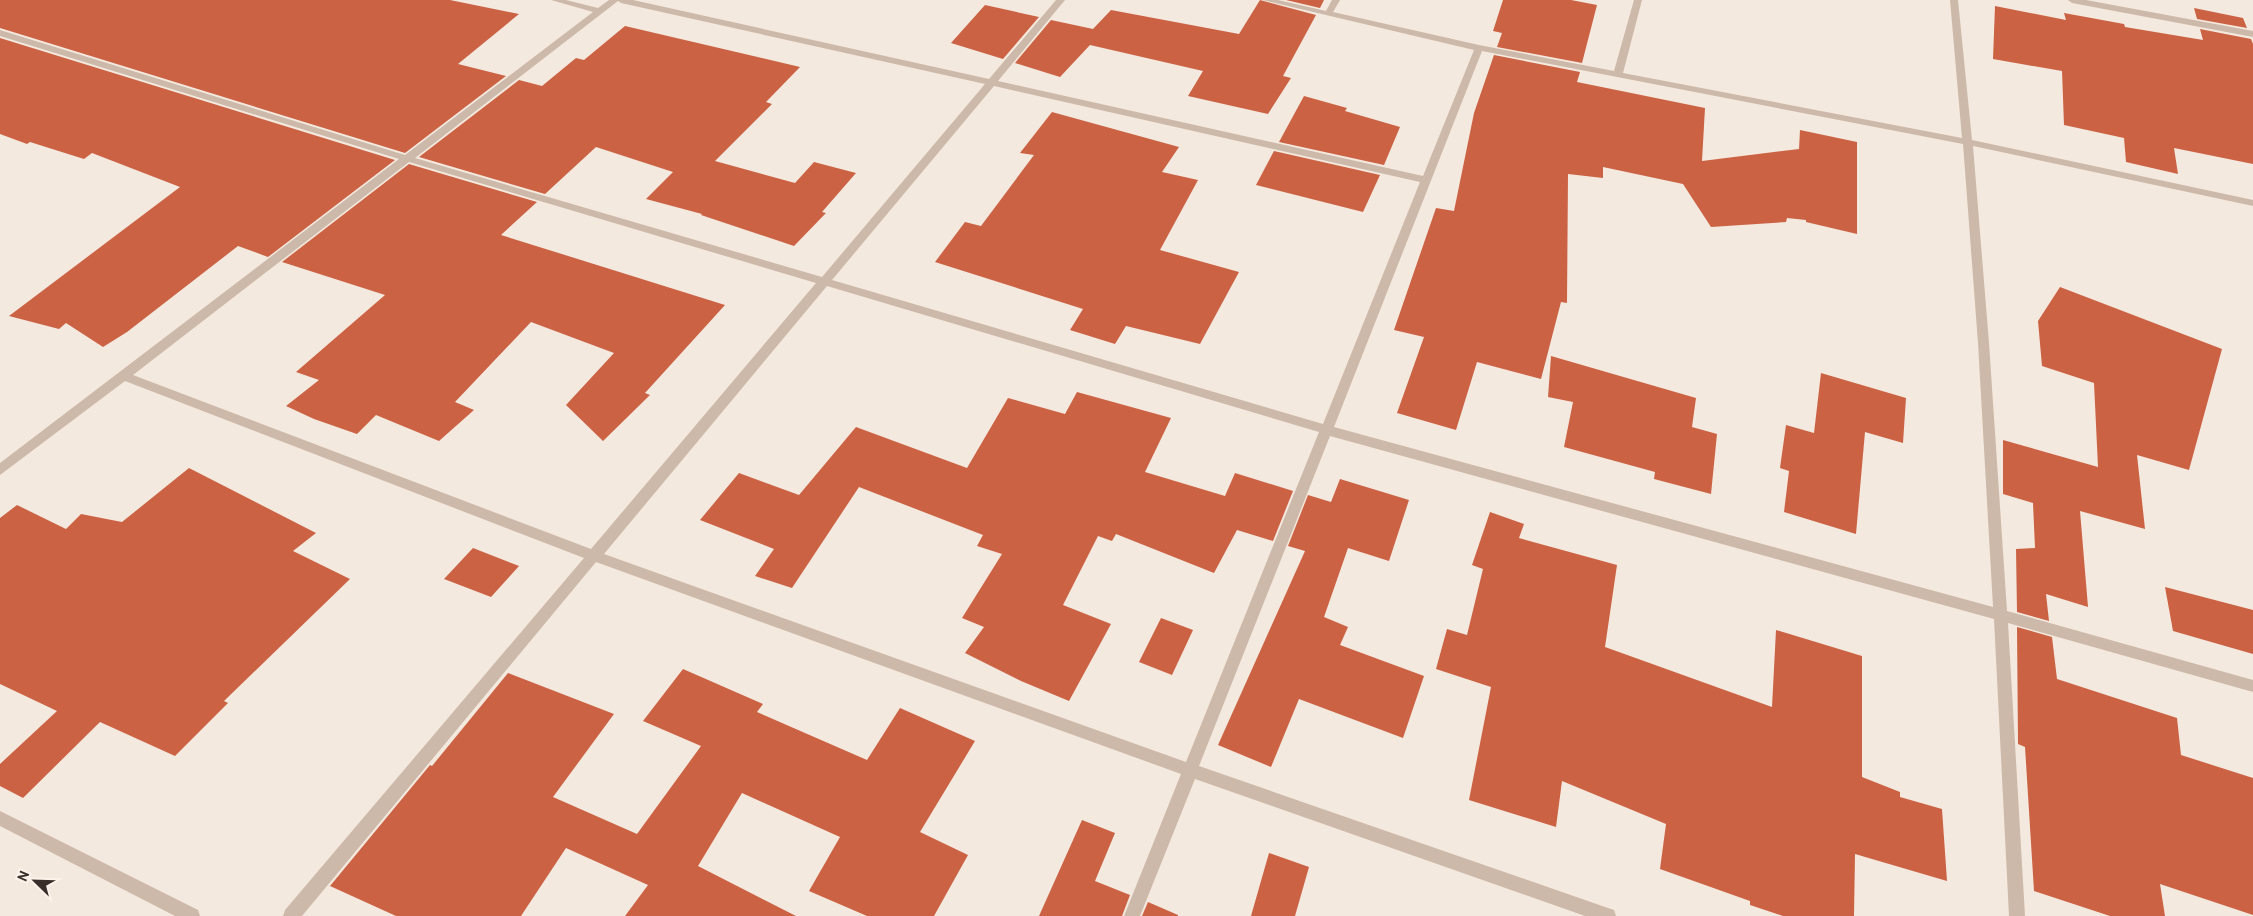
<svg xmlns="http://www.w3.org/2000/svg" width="2253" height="916" viewBox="0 0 2253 916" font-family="Overpass,sans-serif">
<rect width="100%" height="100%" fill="#f4e9de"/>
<g fill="#cc6244">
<path d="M0,0H450L519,14L458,64L506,76L405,153L0,28Z"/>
<path d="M1260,0L1316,15L1283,76L1291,78L1268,114L1188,96L1203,71L1090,45L1060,77L1015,63L1051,20L1093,29L1111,10L1239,34Z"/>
<path d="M1286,0H1324L1320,8Z"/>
<path d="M1503,0H1571L1597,5L1582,63L1497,47L1502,33L1493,31Z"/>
<path d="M985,5L1039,17L1003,59L951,43Z"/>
<path d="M1995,6L2066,20L2064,13L2124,24L2125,27L2203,40L2200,29L2251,39L2253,44V164L2174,148L2178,174L2126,162L2124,138L2064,125L2062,71L1993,59Z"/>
<path d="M2194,8L2243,18L2247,28L2197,19Z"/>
<path d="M625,26L800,67L766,102L772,104L715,161L795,183L814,162L856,173L822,212L826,213L794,246L701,215L702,214L646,199L673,172L596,147L545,194L419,157L519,80L542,86L576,58L584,60Z"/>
<path d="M0,38L395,160L268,257L238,246L127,332L103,347L66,323L59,329L9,316L180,187L92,153L84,159L30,142L27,144L0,134Z"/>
<path d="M1494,55L1580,72L1577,82L1705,108L1702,161L1799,149L1800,130L1857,142V234L1806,222V220L1787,218L1786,222L1711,227L1683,184L1603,167V178L1568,174L1567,303L1561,302L1541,379L1477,362L1456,430L1397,413L1424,337L1394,330L1436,208L1454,211L1474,113Z"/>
<path d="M1304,96L1347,108L1345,111L1400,127L1384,165L1279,142Z"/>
<path d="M1052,112L1179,147L1162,172L1198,180L1160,250L1239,272L1200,344L1126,326L1115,344L1070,330L1083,309L935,262L965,222L981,226L1034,155L1020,153Z"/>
<path d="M1274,151L1380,175L1363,212L1256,185Z"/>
<path d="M409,164L537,202L501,235L725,305L645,393L650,395L603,441L566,405L614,353L531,322L455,402L474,410L439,441L376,415L357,434L314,419L286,406L319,380L296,372L385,295L282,262Z"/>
<path d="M2060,287L2222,349L2189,470L2137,455L2145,529L2080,511L2088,607L2046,594L2049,621L2017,612L2016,549L2035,548L2033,503L2003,494V440L2098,467L2094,383L2042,366L2038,321Z"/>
<path d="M1551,356L1696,398L1692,427L1717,434L1711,494L1654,479L1655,472L1564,447L1573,402L1548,397Z"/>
<path d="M1821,373L1906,398L1903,443L1865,432L1856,534L1784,512L1789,471L1780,468L1786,425L1814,433Z"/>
<path d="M1077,392L1171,418L1145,472L1225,496L1235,473L1293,491L1273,541L1237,530L1214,573L1116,534L1112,541L1098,536L1063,605L1111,624L1069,701L1021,681L965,653L984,627L962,618L1002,554L977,546L983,535L859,487L792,588L755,576L774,549L700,520L739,473L799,495L856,427L967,468L1008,398L1065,414Z"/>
<path d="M189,468L316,533L293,551L350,579L224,701L228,703L175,756L100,722L23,798L0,786V764L57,711L0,684V518L17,505L66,529L81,514L122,522Z"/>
<path d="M1340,479L1409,500L1389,561L1348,548L1324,617L1348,627L1340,645L1424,676L1403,738L1299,699L1271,767L1218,745L1305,551L1288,546L1308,495L1331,502Z"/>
<path d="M1490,512L1524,524L1519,538L1617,565L1605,647L1772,707L1776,630L1862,656V777L1900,792V797L1942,809L1947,881L1855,854L1854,916H1783L1750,905V901L1660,869L1666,824L1562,781L1556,827L1469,800L1491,687L1436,669L1447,629L1467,635L1483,569L1472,565Z"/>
<path d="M473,548L519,566L491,597L444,579Z"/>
<path d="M2165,587L2253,610V654L2173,631Z"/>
<path d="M1161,618L1193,630L1172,675L1139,662Z"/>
<path d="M2017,627L2052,637L2057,679L2177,718L2181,755L2253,778V915L2160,884L2165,916H2110L2034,891L2025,747L2018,744Z"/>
<path d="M683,669L763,704L757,712L867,760L900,708L975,741L920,832L968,855L934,916H867L809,891L840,837L742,793L698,866L796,916H625L648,885L566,848L521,916H396L330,886L430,765L432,766L508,673L614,714L553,797L637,834L701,746L643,721Z"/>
<path d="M1082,820L1115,833L1095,881L1130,895L1122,916H1039Z"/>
<path d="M1269,853L1309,867L1295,916H1251Z"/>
<path d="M1148,902L1178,915V916H1142Z"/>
</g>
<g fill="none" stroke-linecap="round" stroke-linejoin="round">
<g fill="#cdb9a9" fill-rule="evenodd">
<path d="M551,0H566L598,8L609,0H633L989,79L1056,0H1065L998,81L1423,176L1474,50L1263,0H1278L1326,11L1332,0H1340L1333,12L1479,45L1614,71L1634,0H1642L1623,73L1962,138L1950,0H1958L1972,140L2253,200V206L1973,146L1989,343L2007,611L2253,680V692L2008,623L2025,916H2009L1994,619L1330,436L1199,766L1608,908L1614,910L1616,916H1585L1195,779L1140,916H1124L1181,774L596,562L302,916H283L285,910L584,558L125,381L0,475V463L399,159L0,36V30L405,155L593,12ZM618,1L621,3L985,84L822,277L415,158ZM1482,51L1963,144L1978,343L1993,607L1334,427ZM994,86L1420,182L1323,424L832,280ZM409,162L816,283L591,549L133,375ZM827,286L1319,432L1186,762L604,554Z"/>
<path d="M2068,0H2086L2253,31V37L2072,3Z"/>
<path d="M0,811L198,910L200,916H175L0,826Z"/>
</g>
</g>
<g transform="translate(35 881) rotate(293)" stroke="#fbf3eb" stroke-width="4" paint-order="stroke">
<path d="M0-4L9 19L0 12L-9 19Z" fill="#3a2e29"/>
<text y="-8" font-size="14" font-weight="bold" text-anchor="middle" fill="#3a2e29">N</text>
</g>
</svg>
